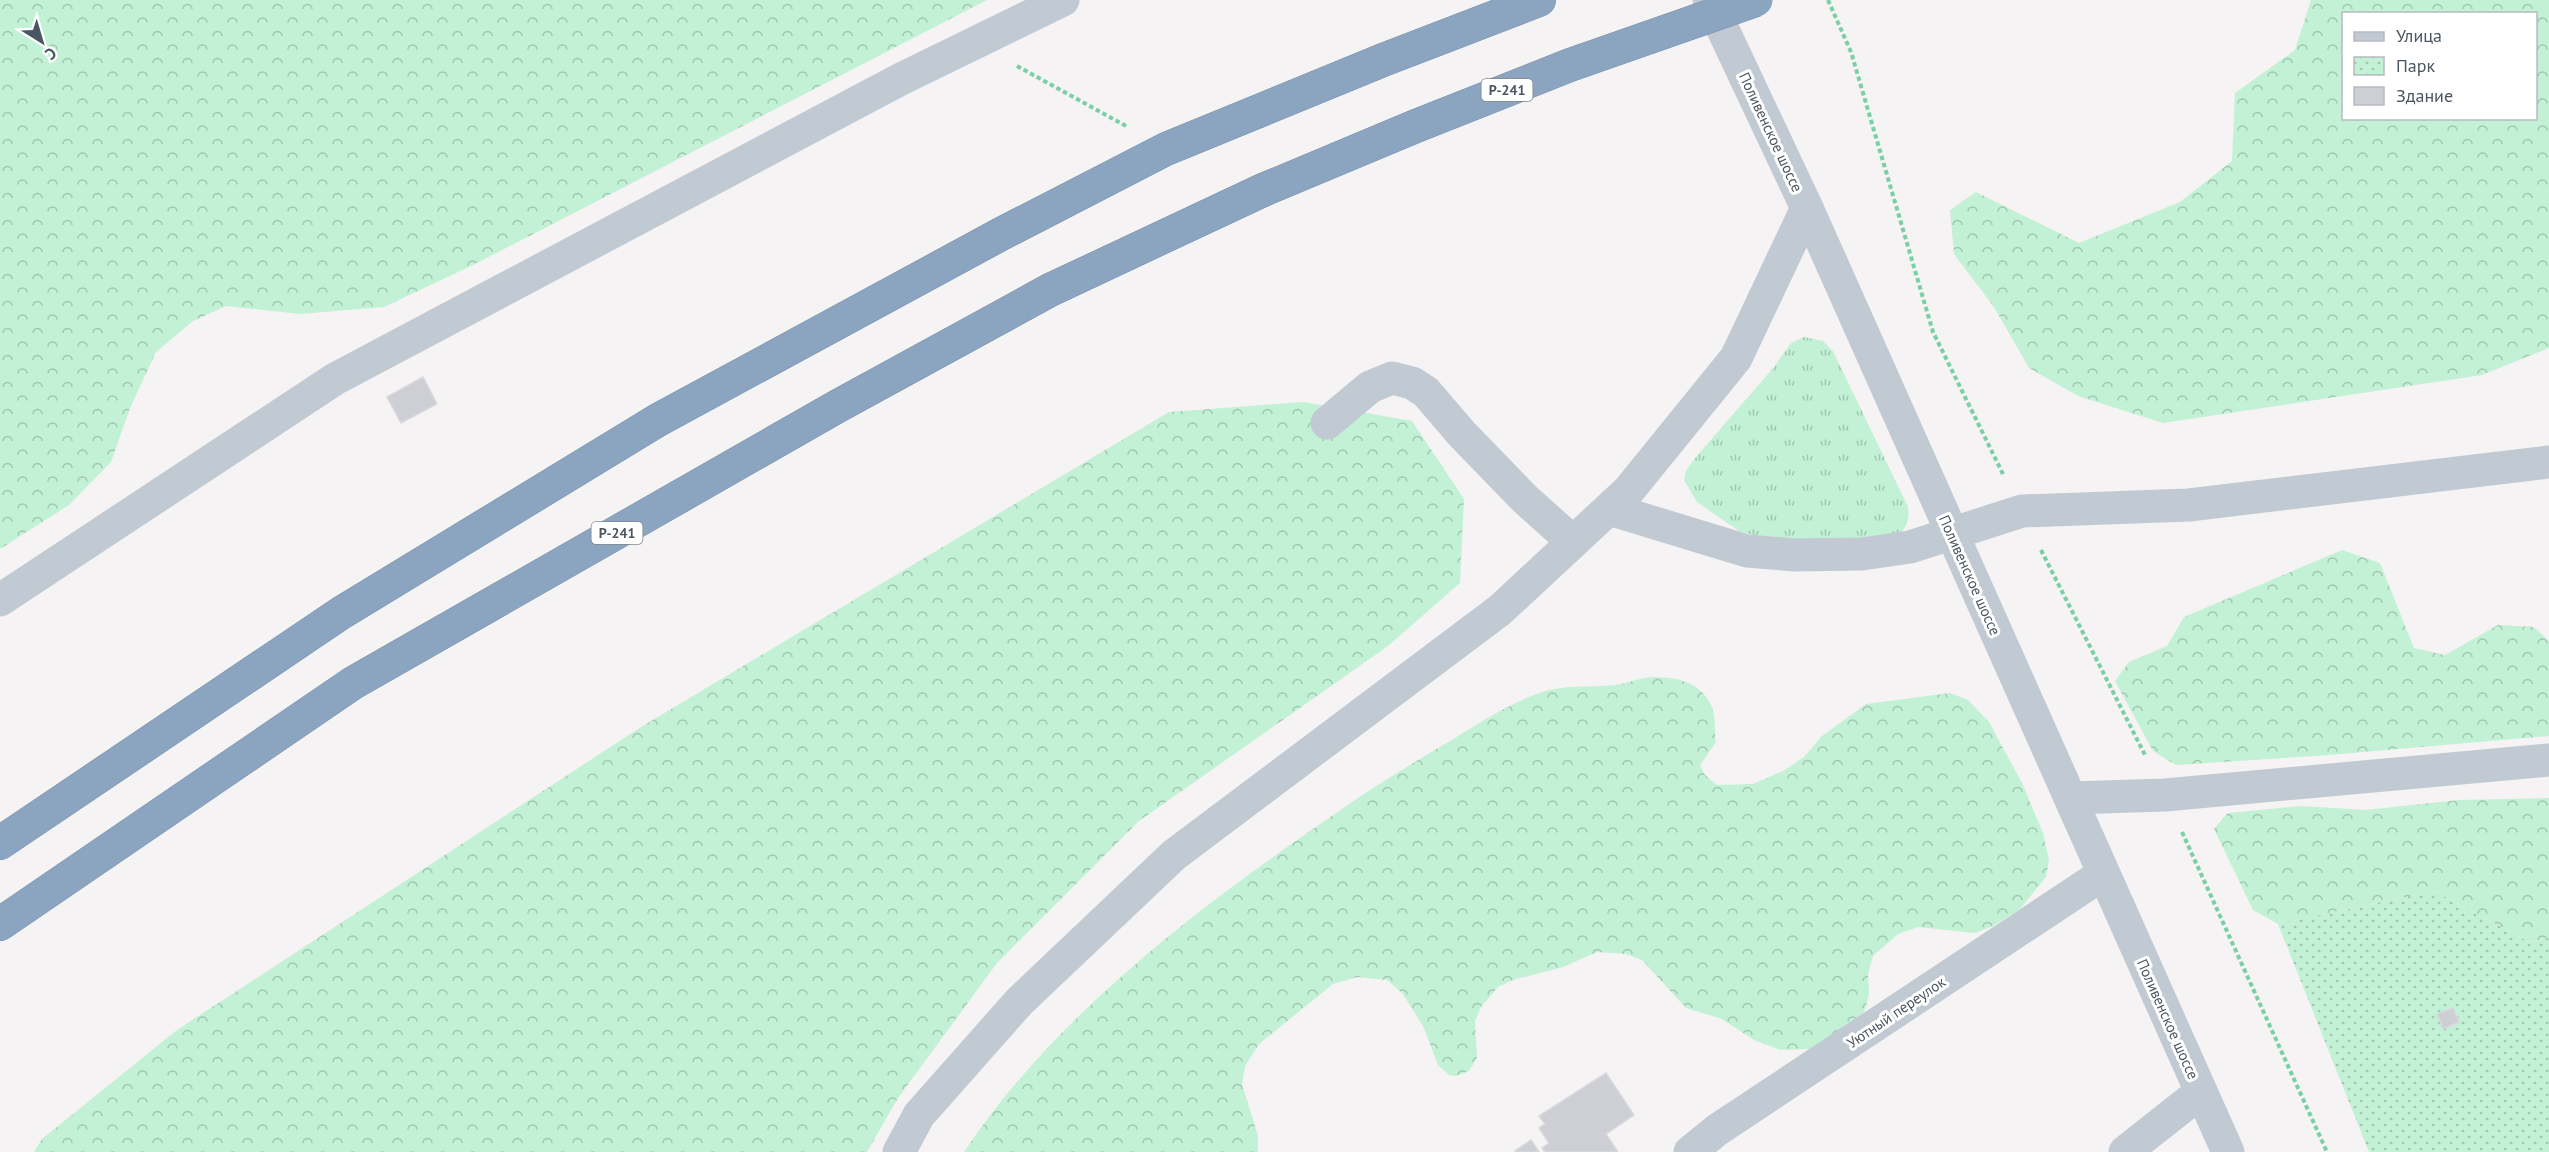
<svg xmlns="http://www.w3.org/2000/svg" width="2549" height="1152" viewBox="0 0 2549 1152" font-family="'PT Sans',sans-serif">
<defs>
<pattern id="grass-tufts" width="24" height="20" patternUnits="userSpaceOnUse" patternTransform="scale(1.5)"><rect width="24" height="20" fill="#c3f1d5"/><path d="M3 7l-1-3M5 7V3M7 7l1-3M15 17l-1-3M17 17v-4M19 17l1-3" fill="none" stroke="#a0c6b0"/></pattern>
<pattern id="forest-crowns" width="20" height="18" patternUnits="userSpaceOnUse" patternTransform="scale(1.5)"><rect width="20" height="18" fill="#c3f1d5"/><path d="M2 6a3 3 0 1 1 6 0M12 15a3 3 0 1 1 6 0" fill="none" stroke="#a0c6b0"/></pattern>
<pattern id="park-dots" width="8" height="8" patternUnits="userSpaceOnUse" patternTransform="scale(1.5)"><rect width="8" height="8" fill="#c3f1d5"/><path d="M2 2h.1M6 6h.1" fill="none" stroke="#a0c6b0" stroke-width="1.8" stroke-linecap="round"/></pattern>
</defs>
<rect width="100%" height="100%" fill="#f5f3f3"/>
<path fill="url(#grass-tufts)" d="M1804,337L1823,341L1833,351L1908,507C1910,524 1904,533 1889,540L1774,541L1739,531L1697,502L1684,480L1687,469L1696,457L1774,367L1791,343Z"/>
<g fill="url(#forest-crowns)" fill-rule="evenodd">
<path d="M0,0H987L473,265L384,307L300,314L226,306L193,321L156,352L130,408L111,462L69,505L0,549Z"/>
<path d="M2311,0H2549V348L2482,375L2163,423L2078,396L2029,368L1994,307L1954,254L1950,210L1976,192L2079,243L2180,202L2232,161L2235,93L2295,50ZM2344,14H2536V118H2344Z"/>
<path d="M1303,402L1412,421L1464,499L1460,583L1388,646L1139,821L997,963L898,1098L867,1152H34L42,1139L177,1030L641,727L1169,412Z"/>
<path d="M2342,550L2380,563L2414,648L2445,655L2498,625L2534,627L2549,641V736L2329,755L2176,765L2153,751L2115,681L2129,662L2167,646L2184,617Z"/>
<path d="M1650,677C1674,677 1699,680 1711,705C1716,715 1714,731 1716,742L1700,765L1705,775L1717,785L1753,784L1783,771L1804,757L1822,736L1866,704L1950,693L1968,700L1989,722L2022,783L2043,833L2049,860L2046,877L2020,909L1993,926L1975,933L1918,927L1898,934L1873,956L1868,974L1869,994L1865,1010L1858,1020L1810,1049L1781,1050L1754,1040L1722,1019L1686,1008L1642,960L1626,954L1597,952L1563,967L1513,980L1498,987L1481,1007L1475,1021L1477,1058L1469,1071L1456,1076L1449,1075L1438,1065L1423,1026L1402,993L1387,980L1357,977L1333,984L1259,1044L1245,1066L1242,1084L1258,1136V1152H964C1059,1009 1214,896 1355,800C1388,778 1421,758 1455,738C1482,721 1509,704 1539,693C1564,684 1589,688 1615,685C1627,683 1638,679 1650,677Z"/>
<path d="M2549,798V938L2529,942L2434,891L2278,924L2253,910L2214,829L2228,813L2302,806L2365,810L2459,800Z"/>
</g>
<path fill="url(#park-dots)" d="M2434,891L2529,942L2549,938V1152H2369L2278,924Z"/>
<g fill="#cdcfd5" stroke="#d7d9de" stroke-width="1.5">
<path d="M423,377L437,404L401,423L387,397Z"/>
<path d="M2453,1008L2459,1022L2443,1029L2437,1014Z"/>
<path d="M1606,1073L1634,1115L1606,1134L1618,1152H1545L1542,1148L1549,1143L1539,1128L1545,1124L1539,1116Z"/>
<path d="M1531,1140L1539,1152H1515V1151Z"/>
</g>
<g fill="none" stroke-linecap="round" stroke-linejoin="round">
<defs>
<g id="highway">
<path d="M0,843L341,613L658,420L1001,234L1166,149L1383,60L1539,0"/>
<path d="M0,924L353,683L838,406L1050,290L1263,190"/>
</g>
</defs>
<use href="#highway" stroke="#7690ad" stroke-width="34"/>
<g stroke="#7ad0a6" stroke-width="4" stroke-dasharray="4.5 3" stroke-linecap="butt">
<path d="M1828,0L1851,52L1933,332L2004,476"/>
<path d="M1017,66L1126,126"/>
<path d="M2041,550L2146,757"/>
<path d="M2182,832L2327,1152"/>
</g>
<g stroke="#c1cad2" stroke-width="33">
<path d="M1709,0L1807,208L2228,1152"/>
<path d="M1327,423L1370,387L1392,378L1412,383L1426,392L1462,434L1524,498L1573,542"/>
<path d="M1609,509L1747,551L1795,555L1862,554L1910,547L2022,511L2189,505L2549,462"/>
<path d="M0,600L335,379L901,79L1063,0"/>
<path d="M2071,798L2165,795L2549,760"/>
<path d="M899,1152L919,1115L1019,1002L1174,855L1500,610L1629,490L1736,358L1807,208"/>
<path d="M1690,1152L1717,1130L2103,874"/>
<path d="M2125,1152L2201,1092"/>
</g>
<use href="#highway" stroke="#8ba5c1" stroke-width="33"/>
<defs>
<path id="highway-bridge" d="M1263,190L1416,126L1570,65L1756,0"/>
</defs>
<use href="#highway-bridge" stroke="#7690ad" stroke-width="34" stroke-linecap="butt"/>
<use href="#highway-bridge" stroke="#8ba5c1" stroke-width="33"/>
</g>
<g text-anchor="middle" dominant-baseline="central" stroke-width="6" stroke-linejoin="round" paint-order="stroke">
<g fill="#fff" stroke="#808990" stroke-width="1.5">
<rect x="1481.5" y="79" width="51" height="22" rx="4.5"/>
<rect x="591.5" y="522" width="51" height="22" rx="4.5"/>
</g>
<g font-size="14" font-weight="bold" fill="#4a5661">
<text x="1507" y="90">Р-241</text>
<text x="617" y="533">Р-241</text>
</g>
<g font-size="15" fill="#4a5661" stroke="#fff">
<text transform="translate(1771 132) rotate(65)">Поливенское шоссе</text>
<text transform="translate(1970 575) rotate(66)">Поливенское шоссе</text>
<text transform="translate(1896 1012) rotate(-34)">Уютный переулок</text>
<text transform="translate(2168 1019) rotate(66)">Поливенское шоссе</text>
</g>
</g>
<rect x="2342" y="12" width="195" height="108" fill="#ffffff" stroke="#b7bbc0" stroke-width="1.5"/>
<rect x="2354" y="32" width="30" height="9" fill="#c1cad2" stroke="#b7bbc0" stroke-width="1.5"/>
<text x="2396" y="42" font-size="18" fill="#4a5661">Улица</text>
<rect x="2354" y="57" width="30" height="18" fill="url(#park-dots)" stroke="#b7bbc0" stroke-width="1.5"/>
<text x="2396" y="72" font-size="18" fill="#4a5661">Парк</text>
<rect x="2354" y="87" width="30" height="18" fill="#cdcfd5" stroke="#b7bbc0" stroke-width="1.5"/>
<text x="2396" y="102" font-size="18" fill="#4a5661">Здание</text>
<g transform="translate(42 42) rotate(143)" stroke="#ffffff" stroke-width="4.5" paint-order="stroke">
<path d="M0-4.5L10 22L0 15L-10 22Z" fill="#4a5661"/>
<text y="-9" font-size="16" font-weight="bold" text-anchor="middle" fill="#4a5661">С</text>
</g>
</svg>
